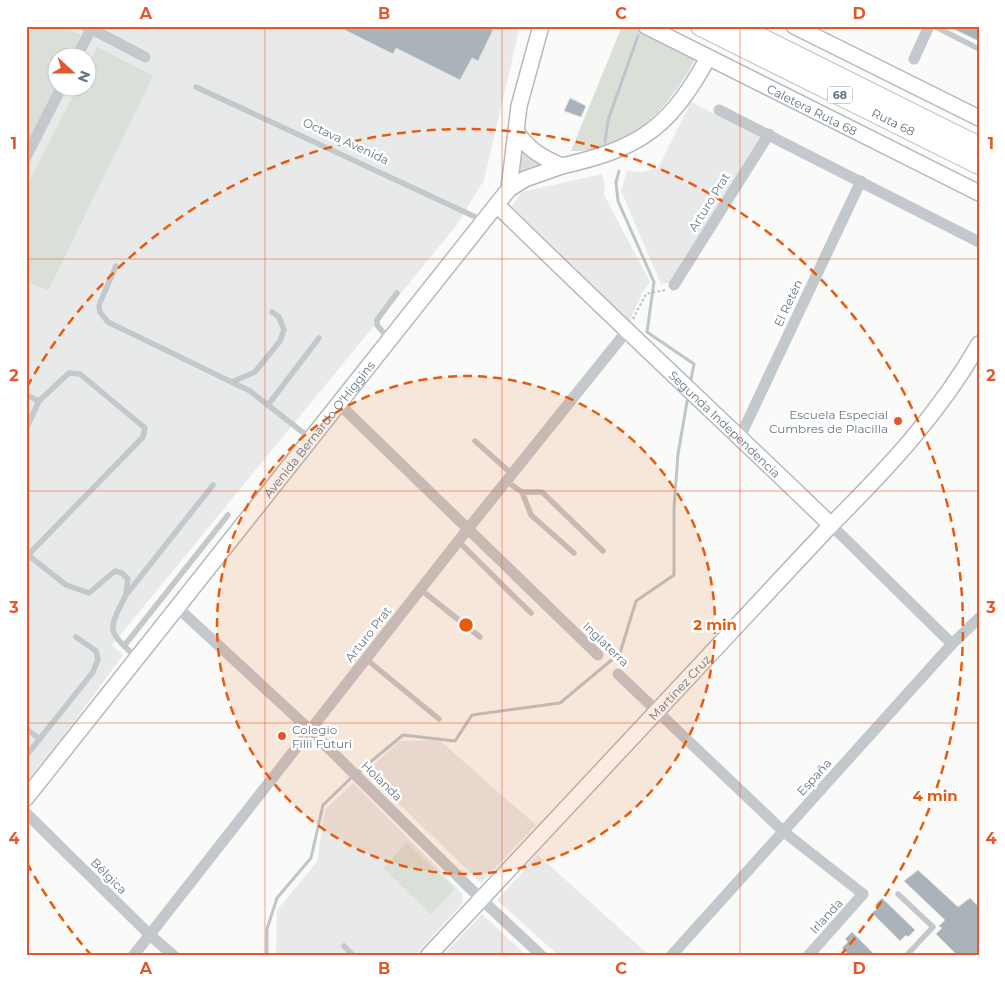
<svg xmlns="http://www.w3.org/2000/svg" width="1005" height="982" viewBox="0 0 1005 982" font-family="Montserrat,sans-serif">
<rect width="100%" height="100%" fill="#fafaf8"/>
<g fill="#e8e9e9" fill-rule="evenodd">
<path d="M26,26H520L484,180L456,226L112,645L123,655L26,787ZM58,58H88V88H58Z"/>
<path d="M691,102L761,137L669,283L661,284L621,191L627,171L643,172L658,168Z"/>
<path d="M602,174L605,185L604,195L650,282L643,291L629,323L511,207L522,192Z"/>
<path d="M439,740L536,825L481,883L366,772L399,741Z"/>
<path d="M353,783L462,893L463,903L414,956H276L277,910L317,862L325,810Z"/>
<path d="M538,855L650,956H559L497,900Z"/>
<path d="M482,914L527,956H443Z"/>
</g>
<g fill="#dadfd7">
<path d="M26,26H62L81,35L70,57L58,58L57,83L26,147Z"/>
<path d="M622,26H634L696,58C669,107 631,153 571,151Z"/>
<path d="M97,47L153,76L48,291L26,281V188L77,88H88V66Z"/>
<path d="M521,147L542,165L517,177L521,163Z"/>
<path d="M407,843L455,889L431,914L383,868Z"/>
</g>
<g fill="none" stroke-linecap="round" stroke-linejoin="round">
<g stroke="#bbc7cb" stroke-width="3">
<path d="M605,142L608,120L638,36"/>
<path d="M619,171L616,182L618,201L654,282L647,332L694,364L690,385"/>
<path d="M357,773L403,735L455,741L472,715L560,703L620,653L636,601L674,575V508L678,454L688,396"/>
<path d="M267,956V929L277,898L311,858L323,805L352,777"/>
</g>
</g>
<g fill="#aab3b9" stroke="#dcdcda">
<path d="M337,26H486L493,30L478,61L472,58L460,80L396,48L393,54Z"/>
<path d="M947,26H979V41Z"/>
<path d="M570,98L586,106L581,117L564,111Z"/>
<path d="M918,870L958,907L970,898L979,907V950L974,956H958L936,934L942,928L939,926L945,920L904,881Z"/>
<path d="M882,898L915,930L908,937L906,935L900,941L872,913L878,908L875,905Z"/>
<path d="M852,932L876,956H850L842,948L848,942L845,939Z"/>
</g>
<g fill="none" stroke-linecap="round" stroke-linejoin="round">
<path stroke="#d5d9db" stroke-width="15" stroke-dasharray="15 8" stroke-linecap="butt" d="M704,65L724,26"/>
<defs>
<g id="secondary">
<path id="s1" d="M646,26L979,193"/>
<path d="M794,26L979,118"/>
<path d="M516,131C527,149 543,158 562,166C635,149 666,132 704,65"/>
<path d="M509,189L525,179L562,166"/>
<path id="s2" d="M497,205C607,313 720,418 831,525"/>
<path id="s3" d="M26,798L509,189L519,106L541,26"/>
<path id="s4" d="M428,956L831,525C887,469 939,414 979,344"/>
</g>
<g id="highway">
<path id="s5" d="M701,26L979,164"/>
<path d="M736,26L979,147"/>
</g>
</defs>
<use href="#secondary" stroke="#b3babf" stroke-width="18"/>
<use href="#highway" stroke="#b4b9bd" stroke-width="22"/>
<path stroke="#bbbfc2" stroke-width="2" stroke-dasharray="2.5 2.5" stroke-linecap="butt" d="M633,319L646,294L665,290"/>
<g stroke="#c3c8cc" stroke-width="5.5">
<path d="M934,26L979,49"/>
<path d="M196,87L482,220"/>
<path d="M116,266L99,305L100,312L108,322L250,391L310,438"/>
<path d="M388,338L377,325V320L397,293"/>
<path d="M232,382L255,372L280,341L284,330L279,317L272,312"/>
<path d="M26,395L39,401"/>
<path d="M268,405L319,338"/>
<path d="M26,429L39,401L69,373L80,374L145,428L143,437L28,555L26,554"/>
<path d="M475,441L512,474"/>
<path d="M506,481L522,492H542L603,551"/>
<path d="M522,492L531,515L574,553"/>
<path d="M458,541L531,613"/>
<path d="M26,558L28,555L66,585L89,593L115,571L122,573L128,579L126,593"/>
<path d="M420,589L480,637"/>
<path d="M124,646L228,515"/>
<path d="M136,657C106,630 108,630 126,595L213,485"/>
<path d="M366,659L439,719"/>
<path d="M26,729L40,739"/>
<path d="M26,756L93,672L98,659L96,651L76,637"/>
<path d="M898,894L933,927L906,956"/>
<path d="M344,946L354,956"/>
</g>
<g stroke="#c3c8cc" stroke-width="11">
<path d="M86,26L145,57"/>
<path d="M76,58L91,29"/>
<path d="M914,59L929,26"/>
<path d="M719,110L979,242"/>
<path d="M26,157L61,88"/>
<path d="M674,285L769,134"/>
<path d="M338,403L598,655"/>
<path d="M740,437L861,181"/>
<path d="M831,525L952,644"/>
<path d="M178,608L310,730L481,899L542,956"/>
<path d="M618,674L784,832L863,894L808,956"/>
<path d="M26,813L150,935L174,956"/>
<path d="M133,956L467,530L626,332"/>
<path d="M671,956L952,644L979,618"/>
</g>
<use href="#secondary" stroke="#fff" stroke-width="15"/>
<use href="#highway" stroke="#fff" stroke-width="20"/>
</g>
<path fill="none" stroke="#e4572e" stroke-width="1" stroke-opacity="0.55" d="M265,26V956M502,26V956M740,26V956M26,259H979M26,491H979M26,723H979"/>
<circle cx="466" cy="625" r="249" fill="#e8590c" fill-opacity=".12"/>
<g fill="none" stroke="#e8590c" stroke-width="2.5" stroke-dasharray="9 6">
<circle cx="466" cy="625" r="249"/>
<path d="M92 956A499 499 0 0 1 27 863M27 387A499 499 0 1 1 840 956"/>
</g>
<g fill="#e4572e" stroke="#fff" stroke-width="2">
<circle cx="898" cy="421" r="5"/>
<circle cx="282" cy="736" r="5"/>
</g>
<g text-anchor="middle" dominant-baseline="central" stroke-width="5" stroke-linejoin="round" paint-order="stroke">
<rect fill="#fff" stroke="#939fa8" stroke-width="1" x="827.5" y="86.5" width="25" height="17" rx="4"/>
<g font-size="11" font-weight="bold" fill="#657683">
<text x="840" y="95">68</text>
</g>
<g font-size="12" fill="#657683" stroke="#fff">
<text stroke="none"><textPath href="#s1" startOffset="186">Caletera Ruta 68</textPath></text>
<text stroke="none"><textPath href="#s5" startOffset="215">Ruta 68</textPath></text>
<text transform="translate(346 141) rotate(25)">Octava Avenida</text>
<text transform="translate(709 202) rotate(-58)">Arturo Prat</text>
<text transform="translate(788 303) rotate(-65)">El Retén</text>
<text stroke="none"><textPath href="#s2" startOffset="316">Segunda Independencia</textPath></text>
<text stroke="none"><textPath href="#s3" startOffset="471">Avenida Bernardo O'Higgins</textPath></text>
<text transform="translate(368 634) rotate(-52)">Arturo Prat</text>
<text transform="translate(606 644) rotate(44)">Inglaterra</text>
<text stroke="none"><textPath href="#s4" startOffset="368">Martínez Cruz</textPath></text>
<text transform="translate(814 777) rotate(-48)">España</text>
<text transform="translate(382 781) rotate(44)">Holanda</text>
<text transform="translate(109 876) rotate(45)">Bélgica</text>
<text transform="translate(826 916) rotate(-48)">Irlanda</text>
</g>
<g font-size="12" fill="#657683" stroke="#fff" text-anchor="end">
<text x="888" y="414">Escuela Especial<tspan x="888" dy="14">Cumbres de Placilla</tspan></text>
<text x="292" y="729" text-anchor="start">Colegio<tspan x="292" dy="14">Filii Futuri</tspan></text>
</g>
</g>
<circle cx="466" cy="625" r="8" fill="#e8590c" stroke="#fff" stroke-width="2.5"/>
<g font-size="15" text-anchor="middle" font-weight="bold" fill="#e8590c" stroke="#fff" stroke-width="5" stroke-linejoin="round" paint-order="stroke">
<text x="715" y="630">2 min</text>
<text x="935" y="801">4 min</text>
</g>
<rect width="1005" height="982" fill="none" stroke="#ffffff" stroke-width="55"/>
<g transform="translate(72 72) rotate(111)"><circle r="24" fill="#ffffff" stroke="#c1c8cd"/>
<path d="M0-4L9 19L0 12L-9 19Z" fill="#e4572e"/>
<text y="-8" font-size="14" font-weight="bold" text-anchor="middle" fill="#657683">N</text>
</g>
<rect x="28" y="28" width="950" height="926" fill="none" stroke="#e4572e" stroke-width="2"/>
<g font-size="16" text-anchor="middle" font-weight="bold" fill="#e4572e">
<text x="146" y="19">A</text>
<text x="384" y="19">B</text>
<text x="621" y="19">C</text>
<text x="859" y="19">D</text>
<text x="14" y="149">1</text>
<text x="991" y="149">1</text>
<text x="14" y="381">2</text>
<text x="991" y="381">2</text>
<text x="14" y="613">3</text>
<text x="991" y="613">3</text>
<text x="14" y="844">4</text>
<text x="991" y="844">4</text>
<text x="146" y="974">A</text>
<text x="384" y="974">B</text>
<text x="621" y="974">C</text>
<text x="859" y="974">D</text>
</g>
</svg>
